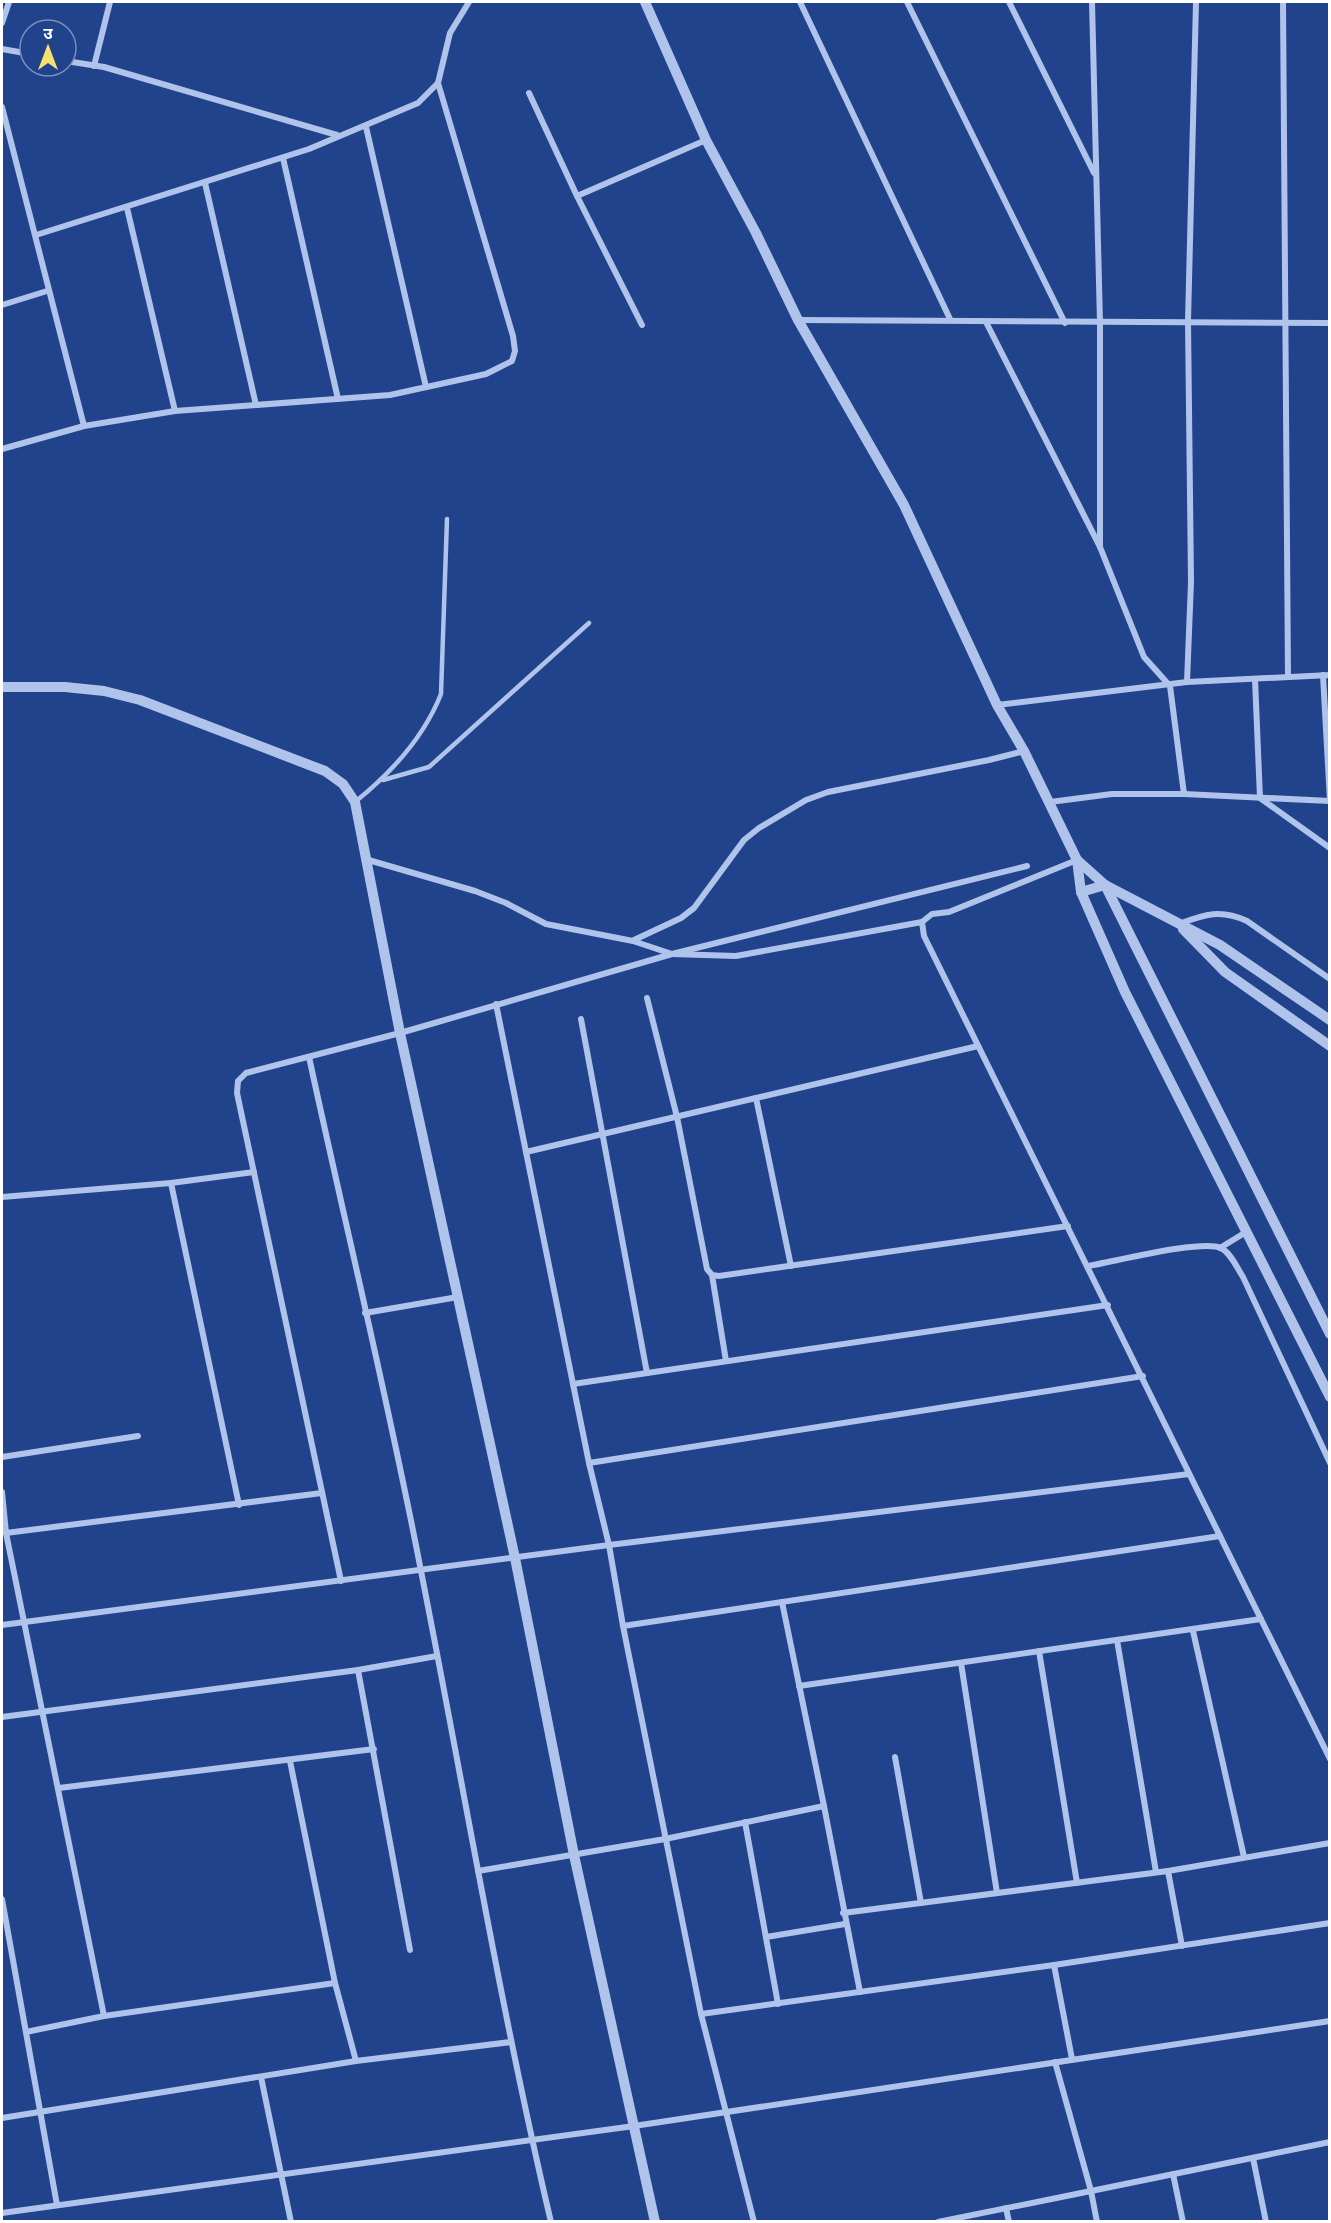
<svg xmlns="http://www.w3.org/2000/svg" width="1331" height="2223" viewBox="0 0 1331 2223" font-family="Overpass,'Noto Sans Devanagari',sans-serif">
<rect width="100%" height="100%" fill="#21438c"/>
<g fill="none" stroke-linecap="round" stroke-linejoin="round">
<g stroke="#afc3eb" stroke-width="4.5">
<path d="M383,780L429,767L589,623"/>
<path d="M355,802C391,773 424,737 441,694L447,519"/>
</g>
<g stroke="#afc3eb" stroke-width="6">
<path d="M800,2L950,319"/>
<path d="M907,2L1065,323"/>
<path d="M1009,2L1094,173"/>
<path d="M1092,2L1100,323V547"/>
<path d="M1283,2L1288,677"/>
<path d="M2,23L9,2"/>
<path d="M2,49L30,54"/>
<path d="M66,61L104,67L337,135"/>
<path d="M94,66L110,2"/>
<path d="M529,93L577,196L642,325"/>
<path d="M2,107L84,426"/>
<path d="M366,127L426,387"/>
<path d="M283,158L338,399"/>
<path d="M205,183L256,405"/>
<path d="M577,196L706,140"/>
<path d="M127,208L175,411"/>
<path d="M36,235L309,149L418,103L438,83L450,33L469,2"/>
<path d="M2,305L47,291"/>
<path d="M798,320L1330,323"/>
<path d="M986,322L1100,547L1144,657L1170,686L1184,794"/>
<path d="M2,449L84,426L175,411L390,395L486,374L512,361L515,351L513,336L438,83"/>
<path d="M1255,679L1260,798L1330,848"/>
<path d="M1187,682L1191,582L1188,321L1196,2"/>
<path d="M997,705L1187,682L1330,675"/>
<path d="M1050,802L1112,794H1184L1330,801L1323,675"/>
<path d="M365,859L475,891L506,903L546,924L633,941L672,954L736,956L922,922"/>
<path d="M1077,860L949,912L932,914L922,922L924,936L1330,1759"/>
<path d="M1179,924C1205,914 1221,909 1247,921L1330,979"/>
<path d="M634,940L681,918L694,908L744,840L759,828L806,800L828,792L989,760L1024,751"/>
<path d="M647,998L677,1117L707,1269L712,1275L719,1276L1068,1226"/>
<path d="M496,1004L589,1463L609,1545L623,1626L701,2014L754,2222"/>
<path d="M581,1019L647,1373"/>
<path d="M309,1057C346,1228 388,1399 421,1571C464,1788 500,2006 551,2222"/>
<path d="M756,1098L791,1266"/>
<path d="M526,1152L978,1046"/>
<path d="M171,1183L239,1505"/>
<path d="M2,1197L171,1183L254,1172"/>
<path d="M1220,1248L1246,1232"/>
<path d="M1088,1266C1113,1262 1202,1239 1221,1248C1231,1253 1237,1268 1243,1277L1330,1463"/>
<path d="M712,1275L726,1361"/>
<path d="M365,1313L458,1297"/>
<path d="M573,1384L1108,1305"/>
<path d="M2,1457L138,1436"/>
<path d="M589,1463L1143,1376"/>
<path d="M2,1492L6,1533L104,2016"/>
<path d="M6,1533L322,1493"/>
<path d="M341,1581L237,1093L238,1081L246,1073L400,1033L672,954L1027,866"/>
<path d="M782,1602L824,1806"/>
<path d="M2,1625L609,1545L1189,1474"/>
<path d="M623,1626L1220,1536"/>
<path d="M1193,1631L1244,1857"/>
<path d="M1117,1640L1156,1872"/>
<path d="M1039,1651L1077,1883"/>
<path d="M961,1663L997,1893"/>
<path d="M358,1670L410,1950"/>
<path d="M799,1686L1261,1619"/>
<path d="M2,1717L358,1670L437,1656"/>
<path d="M895,1757L921,1903"/>
<path d="M290,1761L335,1983L356,2061"/>
<path d="M59,1788L374,1749"/>
<path d="M745,1822L778,2004"/>
<path d="M478,1871L665,1839L824,1806L860,1992"/>
<path d="M1168,1871L1330,1843"/>
<path d="M2,1899L57,2205"/>
<path d="M843,1913L1168,1871L1182,1946"/>
<path d="M766,1937L845,1924"/>
<path d="M1054,1965L1072,2059"/>
<path d="M701,2014L1054,1965L1330,1923"/>
<path d="M26,2032L104,2016L335,1983"/>
<path d="M1055,2062L1091,2191L1330,2142"/>
<path d="M261,2077L291,2222"/>
<path d="M2,2118L356,2061L511,2042"/>
<path d="M1253,2158L1266,2222"/>
<path d="M1173,2174L1183,2222"/>
<path d="M1006,2208L1009,2222"/>
<path d="M2,2213L634,2126L1330,2021"/>
<path d="M938,2222L1091,2191L1097,2222"/>
</g>
<g stroke="#afc3eb" stroke-width="10">
<path d="M645,2L706,140L756,233L798,320L904,505L997,705L1024,751L1077,860L1081,892L1125,992L1330,1397"/>
<path d="M2,687H65L104,691L140,700L325,771L343,784L355,802L400,1033L515,1558L574,1855L655,2222"/>
<path d="M1077,860L1105,885L1330,1334"/>
<path d="M1081,892L1105,885L1220,945L1330,1020"/>
<path d="M1183,929L1225,972L1330,1046"/>
</g>
</g>
<rect width="1331" height="2223" fill="none" stroke="#ffffff" stroke-width="6"/>
<g transform="translate(48 48)"><circle r="28" fill="#21438c" stroke="#7a8eba" stroke-width="1.5"/>
<path d="M0-4.5L10 22L0 15L-10 22Z" fill="#f8e070"/>
<text y="-9" font-size="16" font-weight="bold" text-anchor="middle" fill="#ffffff">उ</text>
</g>
</svg>
